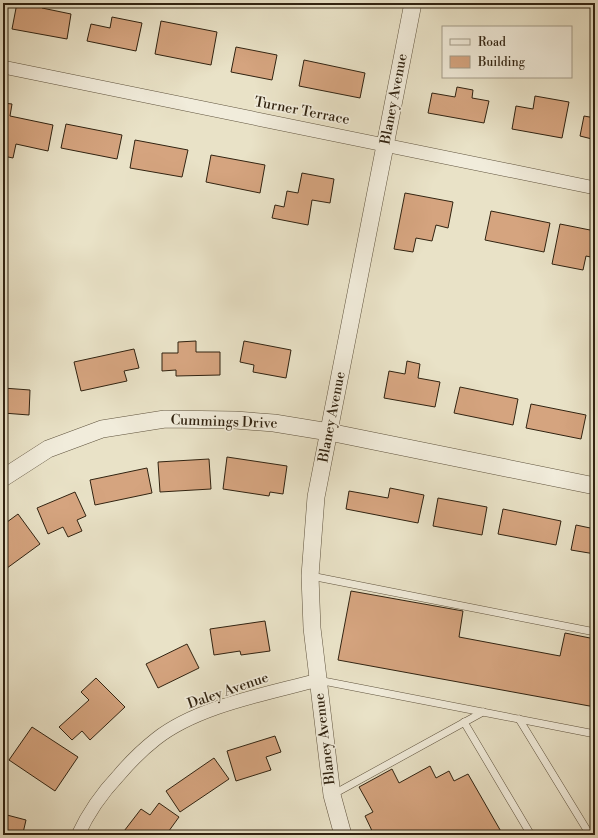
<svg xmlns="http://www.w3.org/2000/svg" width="598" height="838" viewBox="0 0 598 838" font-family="'Libre Bodoni',serif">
<rect width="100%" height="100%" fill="#e9e2c7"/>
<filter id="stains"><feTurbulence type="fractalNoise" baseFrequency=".005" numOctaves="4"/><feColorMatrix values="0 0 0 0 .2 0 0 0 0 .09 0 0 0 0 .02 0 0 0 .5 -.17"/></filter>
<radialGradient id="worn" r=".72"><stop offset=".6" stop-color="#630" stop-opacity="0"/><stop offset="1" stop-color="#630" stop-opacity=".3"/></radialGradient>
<g fill="#d5a47f" stroke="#312311">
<path d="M17,3L28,5V3H43L42,8L71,14L67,39L12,29Z"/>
<path d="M112,17L142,23L136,51L87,41L91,24L110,28Z"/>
<path d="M161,21L217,32L211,65L155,54Z"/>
<path d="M236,47L277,55L272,80L231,72Z"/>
<path d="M304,60L365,73L360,98L299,86Z"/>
<path d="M457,87L473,90L472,98L489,101L484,123L428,113L432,93L455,97Z"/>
<path d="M535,96L569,102L562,138L512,129L516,106L533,109Z"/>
<path d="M3,103L12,104L10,116L53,125L48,151L16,144L13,158L3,156Z"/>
<path d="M584,116L595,118V145L591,144L592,139L580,136Z"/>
<path d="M66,124L122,135L117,159L61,148Z"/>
<path d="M135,140L188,150L182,177L130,168Z"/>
<path d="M211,155L265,165L260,193L206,182Z"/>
<path d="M302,173L334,179L330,203L312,200L308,225L272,218L275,205L284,207L287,191L298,193Z"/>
<path d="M405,193L453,202L448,228L436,225L432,241L416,238L413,252L394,249Z"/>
<path d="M491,211L550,223L544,252L485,240Z"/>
<path d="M560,224L595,231V258L586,256L583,270L552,264Z"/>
<path d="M196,341V352H220V375L176,376V370L162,371V353H178V342Z"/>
<path d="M244,341L291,350L286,378L253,372L254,365L240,362Z"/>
<path d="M134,349L139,368L124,371L127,381L81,391L74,362Z"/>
<path d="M407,361L420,364L418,378L440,382L435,407L384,398L389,371L405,374Z"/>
<path d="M460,387L518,399L513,425L454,413Z"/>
<path d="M3,388L30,390L29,415L3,413Z"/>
<path d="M531,404L586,415L581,439L526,428Z"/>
<path d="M227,457L287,466L283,494L270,492L269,496L223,489Z"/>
<path d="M209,459L211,489L160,492L158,462Z"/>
<path d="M147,468L152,493L95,505L90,480Z"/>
<path d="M390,488L424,495L418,523L346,509L349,491L388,498Z"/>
<path d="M75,492L86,516L77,520L82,531L68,537L63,527L48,534L37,508Z"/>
<path d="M438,498L487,507L482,535L433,526Z"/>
<path d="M503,509L561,521L556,545L498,534Z"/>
<path d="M18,514L40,544L3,571V525Z"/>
<path d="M576,525L595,529V554L571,550Z"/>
<path d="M351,591L463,611L459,637L560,656L565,633L595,639V707L338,660Z"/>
<path d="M265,621L270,651L241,655L240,651L214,655L210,629Z"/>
<path d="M187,644L199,668L158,688L146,664Z"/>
<path d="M96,678L125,707L90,740L82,731L72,740L59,727L89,700L81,692Z"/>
<path d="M32,727L78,757L55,791L9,760Z"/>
<path d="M275,736L281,752L266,757L271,770L236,781L227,751Z"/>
<path d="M214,758L229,779L180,812L166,791Z"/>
<path d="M430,766L436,778L449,771L454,781L468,774L503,835H374L365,816L373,812L359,787L392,769L399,783Z"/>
<path d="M159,803L179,817L166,835H121L141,809L150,815Z"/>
<path d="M7,815L26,820L23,833L31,835H3Z"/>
</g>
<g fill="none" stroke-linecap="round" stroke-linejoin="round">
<defs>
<g id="service">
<path d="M311,576L595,632"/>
<path d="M318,680L595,734"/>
<path d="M519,719L590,835"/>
<path d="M464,722L531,835"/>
<path d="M332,795L483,712"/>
</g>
<g id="minor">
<path d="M3,67L595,188"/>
<path d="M78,835C88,813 102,793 119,775C130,762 142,750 156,739C198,706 267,694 318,680"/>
</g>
<g id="tertiary">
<path d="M3,478L48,449L102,429L165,419L235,420L274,423L329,432L595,486"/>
<path d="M343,835L332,795L312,628L310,576L316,497L413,3"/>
</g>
</defs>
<use href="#service" stroke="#5f533e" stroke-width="8"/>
<use href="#minor" stroke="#5f533e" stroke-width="14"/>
<use href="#tertiary" stroke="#5f533e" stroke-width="18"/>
<use href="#service" stroke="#f1ecdb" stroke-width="7"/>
<use href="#minor" stroke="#f1ecdb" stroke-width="13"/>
<use href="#tertiary" stroke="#f1ecdb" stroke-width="17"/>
</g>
<g text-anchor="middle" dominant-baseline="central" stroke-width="3.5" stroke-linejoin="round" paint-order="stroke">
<g font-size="14" fill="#312311" stroke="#f1ecdb">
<text transform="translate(394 99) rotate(-79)">Blaney Avenue</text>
<text transform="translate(302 111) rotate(11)">Turner Terrace</text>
<text transform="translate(332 417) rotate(-79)">Blaney Avenue</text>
<text transform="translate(224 422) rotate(2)">Cummings Drive</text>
<text transform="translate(228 691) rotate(-19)">Daley Avenue</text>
<text transform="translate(325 739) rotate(-97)">Blaney Avenue</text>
</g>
</g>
<rect width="598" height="838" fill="none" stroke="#e9e2c7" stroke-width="16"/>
<rect x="4" y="4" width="590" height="830" fill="none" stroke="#312311" stroke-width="2"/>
<rect x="8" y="8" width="582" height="822" fill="none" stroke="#312311"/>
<rect x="442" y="26" width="130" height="52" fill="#f1ecdb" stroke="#a49c8a"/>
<rect x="450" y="39" width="20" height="6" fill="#f1ecdb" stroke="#a49c8a"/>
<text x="478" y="46" font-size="12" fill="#312311">Road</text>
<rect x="450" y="56" width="20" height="12" fill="#d5a47f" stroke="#a49c8a"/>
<text x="478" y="66" font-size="12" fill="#312311">Building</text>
<rect width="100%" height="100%" filter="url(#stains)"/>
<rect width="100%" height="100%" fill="url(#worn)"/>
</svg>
